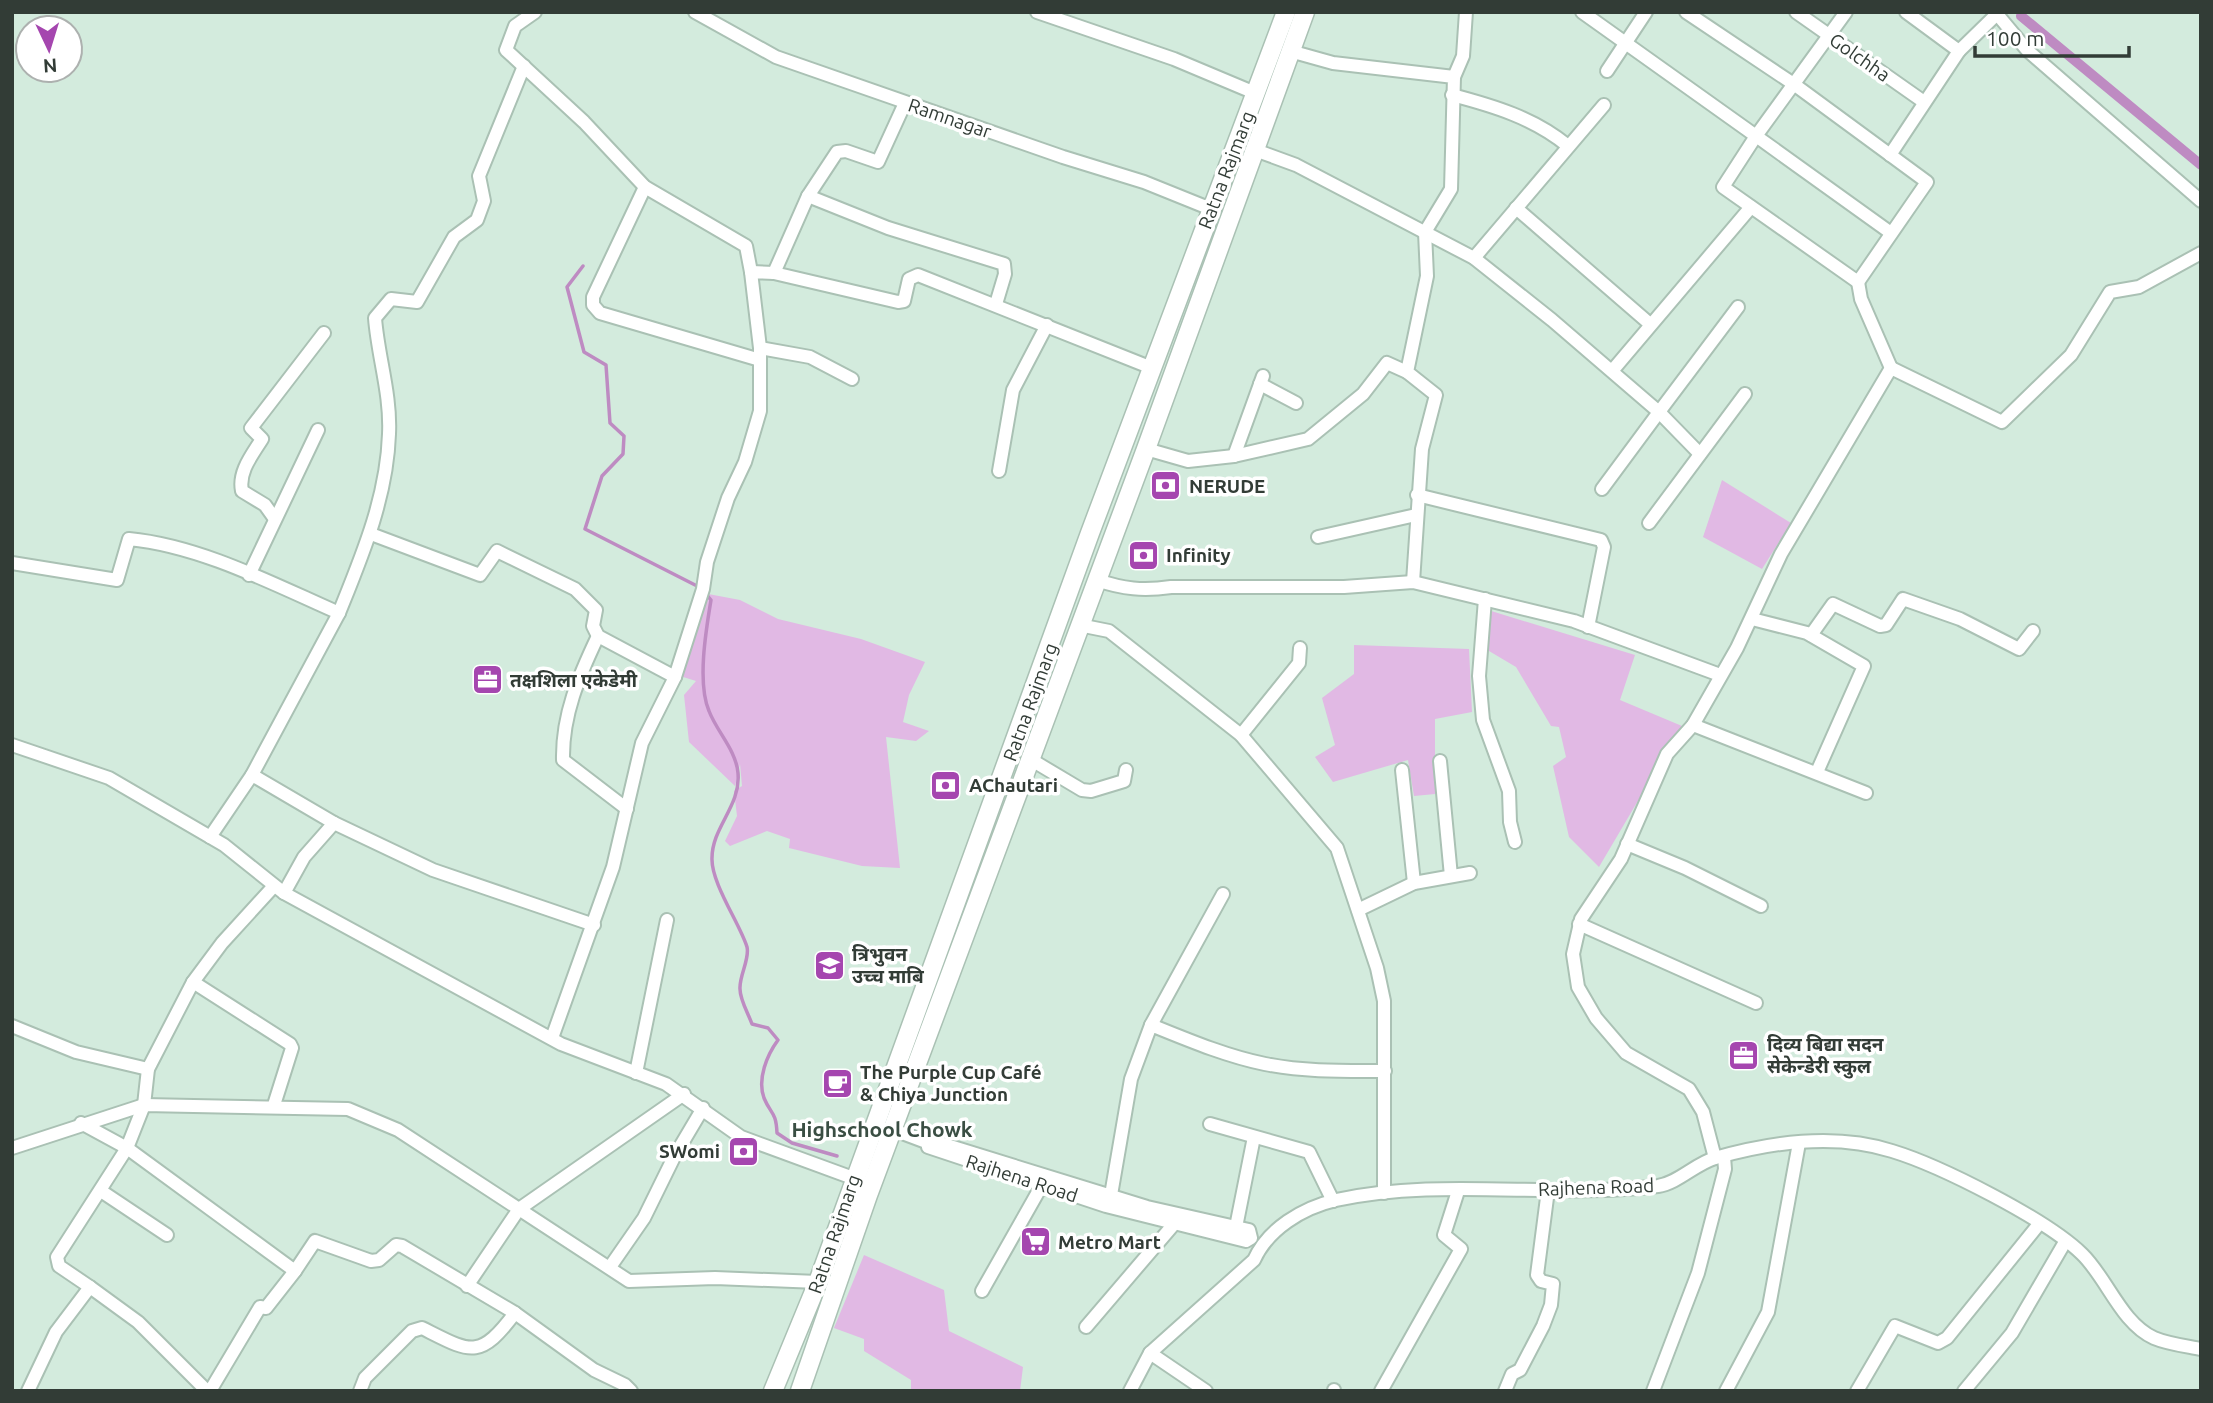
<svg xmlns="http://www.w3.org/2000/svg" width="2213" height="1403" viewBox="0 0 2213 1403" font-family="Ubuntu,'Noto Sans Devanagari',sans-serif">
<rect width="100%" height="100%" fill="#d3ebdd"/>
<g fill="#e1b9e4">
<path d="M1722,480L1791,523L1762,569L1703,537Z"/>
<path d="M703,593L740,600L778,619L861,639L925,662L909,695L903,722L929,731L916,741L886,737L900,868L862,866L789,848L790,839L767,831L730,846L725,841L737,816L734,791L742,786L740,764L735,786L689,742L684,695L696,681L680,676Z"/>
<path d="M1488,610L1635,655L1620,700L1682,726L1599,867L1569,837L1553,766L1566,757L1559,727L1551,726L1516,667L1489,651Z"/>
<path d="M1354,645L1469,649L1472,712L1435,719V794L1414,796L1408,760L1333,782L1315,757L1335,745L1322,698L1354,674Z"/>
<path d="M864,1255L944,1290L949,1331L1023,1367L1020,1391H911V1380L864,1351V1339L834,1328Z"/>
</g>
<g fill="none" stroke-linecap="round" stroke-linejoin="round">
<g stroke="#be8bc2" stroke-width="3.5">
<path d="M583,266L567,287L584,352L606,365L610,423L624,436L623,454L602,476L585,529L701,588"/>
<path d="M706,594L711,600C706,630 697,683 709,711C717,732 736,750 738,773C741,806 712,827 712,858C711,883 740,924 747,947C750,959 739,976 740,989C740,1000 748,1013 752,1024L768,1028L778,1040C767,1055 757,1079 764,1098C771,1115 776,1111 777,1133L792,1143L837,1156"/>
</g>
<path stroke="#be8bc2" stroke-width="10" d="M2021,16L2201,165"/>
<defs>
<g id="minor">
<path d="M535,12L515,26L506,50L584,122L645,187L746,246L751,272"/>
<path d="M695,12L776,57L1063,157L1144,182L1211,209"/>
<path d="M1037,12L1174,59L1255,93"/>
<path d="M1582,12L1756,136L1723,187L1858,282L1927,182L1795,85L1686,12"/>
<path d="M1796,12L1924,102"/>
<path d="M1846,12L1756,136L1891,233"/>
<path d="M1906,12L1959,51L1999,12"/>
<path d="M1997,14L2027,50L2201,201"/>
<path d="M1290,51L1333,63L1454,77L1451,189L1425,232L1427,276L1407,372L1436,395L1422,449L1413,582"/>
<path d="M1607,71L1646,12"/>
<path d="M1454,77L1463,56L1466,12"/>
<path d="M1452,95C1494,106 1534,118 1568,146"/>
<path d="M1255,150L1296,165L1474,258L1552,320L1659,412L1602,489"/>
<path d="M1890,155L1959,51"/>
<path d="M645,187L593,297V305L600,313L760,360"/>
<path d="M808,196L888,228L1004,264L1005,274L996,304"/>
<path d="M1516,208L1650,324"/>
<path d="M1474,258L1604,105"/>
<path d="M774,273L808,196L837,152L846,151L878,162L905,103"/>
<path d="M1858,282L1861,299L1891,368"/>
<path d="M760,348L810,357L852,379"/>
<path d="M1612,371L1751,207"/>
<path d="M1260,384L1296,403"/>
<path d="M1146,449L1188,461L1234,456L1308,439L1363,394L1387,363L1407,372"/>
<path d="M1700,454L1659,412L1738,307"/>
<path d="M1234,456L1263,376"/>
<path d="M999,471L1013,390L1047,325"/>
<path d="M1417,495L1601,540L1604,547L1588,627"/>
<path d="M275,519L265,505L242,491C238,472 252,455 262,439L251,428L324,333"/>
<path d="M1649,523L1745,394"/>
<path d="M371,534L480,575L497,551L575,589L596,610L593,626L598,636L675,677"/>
<path d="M1318,537L1416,515"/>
<path d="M12,563L117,580L129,539C201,546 273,584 339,613L252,775L210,837"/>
<path d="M249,575L318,430"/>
<path d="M1097,580C1123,589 1143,591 1171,587H1344L1413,582L1574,621L1720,675"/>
<path d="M1485,599L1479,676L1483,720L1509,791L1510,822L1515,842"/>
<path d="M339,613C362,556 387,497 389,434C391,394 378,357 375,318L391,299L417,302L454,237L477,220L484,201L479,176L524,66"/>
<path d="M1752,619L1807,633L1864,666L1817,772"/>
<path d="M1079,625L1109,631L1241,735L1337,848L1377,968L1384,1001V1193"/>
<path d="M1811,635L1833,604L1880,626L1886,625L1903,599L1960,619L2019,649L2033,631"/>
<path d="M598,636C579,676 562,715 563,760L627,809"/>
<path d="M1693,725L1866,793"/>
<path d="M1241,735L1299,663L1300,648"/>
<path d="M12,745L109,778L224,845L284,893L561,1044L666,1084L741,1137L853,1178"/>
<path d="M1030,759L1082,790L1091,791L1124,781L1126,770"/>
<path d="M1440,761L1451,876"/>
<path d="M1402,770L1414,883"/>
<path d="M252,775L334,823L304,857L284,893"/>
<path d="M334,823L433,870L594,925"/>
<path d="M1627,844L1685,868L1761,906"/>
<path d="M1358,910L1414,883L1470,873"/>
<path d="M1579,924L1756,1003"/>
<path d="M193,982L290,1044L292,1048L274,1105"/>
<path d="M1151,1025L1223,894"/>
<path d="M12,1026L76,1052L148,1069"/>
<path d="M552,1038L613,867L642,743L675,677L703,589L707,562L728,498L745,462L760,411V348L751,272L774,273L898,302L904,301L909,279L918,275L1152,368"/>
<path d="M636,1073L667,920"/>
<path d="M81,1123L127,1148L295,1271L315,1241L371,1261L379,1260L396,1245L402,1246L515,1313L594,1370L625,1385L631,1391"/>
<path d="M1210,1124L1309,1152L1333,1201"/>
<path d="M894,1130L926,1142"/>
<path d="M927,1139L1147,1207L1249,1230L1251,1238L1246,1241L1106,1206L928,1147Z"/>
<path d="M12,1148L144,1105L348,1109L398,1130L629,1281L715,1278L818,1282"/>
<path d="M1715,1158L1703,1112L1689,1089L1626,1053L1596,1018L1578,987L1573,954L1581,919L1621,859L1667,754L1693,725L1737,648L1781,554L1891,368L2002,422L2071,355L2110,292L2139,287L2201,253"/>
<path d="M101,1191L167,1235"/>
<path d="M1111,1195L1131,1079L1151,1025C1188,1040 1226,1056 1265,1064C1304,1072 1345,1071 1385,1071"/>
<path d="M1236,1227L1254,1137"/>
<path d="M610,1267L644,1218L674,1157L703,1108"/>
<path d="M467,1286L519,1209L684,1094"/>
<path d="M90,1287L138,1322L207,1391"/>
<path d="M982,1291L1042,1185"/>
<path d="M1086,1327L1174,1224"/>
<path d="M1150,1353L1206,1391"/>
<path d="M28,1391L56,1332L90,1287L59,1266L57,1257L127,1148L144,1105L148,1069L193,982L222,943L274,886"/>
<path d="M210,1391L260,1307L266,1308L295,1271"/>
<path d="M360,1391L365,1378L412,1331L422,1328C470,1352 479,1361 515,1313"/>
<path d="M1130,1391L1150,1353L1254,1260C1268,1229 1302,1208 1336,1200C1441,1177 1552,1199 1658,1186C1678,1183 1695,1164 1715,1158C1771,1142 1836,1133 1892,1151C1941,1166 2046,1219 2082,1254C2107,1278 2121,1323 2154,1338C2168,1344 2186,1346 2201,1349"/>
<path d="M1334,1391V1390"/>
<path d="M1381,1391L1461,1249L1444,1235L1458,1191"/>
<path d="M1505,1391L1512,1374L1520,1370L1543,1326L1551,1305L1553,1284L1541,1281L1537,1275L1548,1190"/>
<path d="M1653,1391L1698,1273L1725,1169L1724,1157"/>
<path d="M1726,1391L1768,1312L1799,1143"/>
<path d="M1857,1391L1895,1326L1938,1343L1947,1338L2039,1224"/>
<path d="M1964,1391L2012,1333L2065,1242"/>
</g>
<g id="highway">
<path d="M773,1391L818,1282L1090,533L1286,12"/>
<path d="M800,1391L868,1195L1146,449L1305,12"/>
</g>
</defs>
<use href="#minor" stroke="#aac1b4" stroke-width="16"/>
<use href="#highway" stroke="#aac1b4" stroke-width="21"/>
<use href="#minor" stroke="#fff" stroke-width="12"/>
<use href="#highway" stroke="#fff" stroke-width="18"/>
</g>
<defs>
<symbol id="bank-square" viewBox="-11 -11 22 22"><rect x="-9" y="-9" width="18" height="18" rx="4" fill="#a546af" stroke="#fff"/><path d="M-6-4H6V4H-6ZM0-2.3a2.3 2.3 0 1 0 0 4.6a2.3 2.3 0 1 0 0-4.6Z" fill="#fff"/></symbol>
<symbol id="office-square" viewBox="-11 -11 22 22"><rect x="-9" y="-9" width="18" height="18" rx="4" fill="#a546af" stroke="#fff"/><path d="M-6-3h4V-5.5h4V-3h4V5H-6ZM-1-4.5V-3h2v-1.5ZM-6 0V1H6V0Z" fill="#fff"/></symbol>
<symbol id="school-square" viewBox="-11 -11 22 22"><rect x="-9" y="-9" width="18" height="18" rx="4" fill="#a546af" stroke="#fff"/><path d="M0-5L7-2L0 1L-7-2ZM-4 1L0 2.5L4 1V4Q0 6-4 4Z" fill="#fff"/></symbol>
<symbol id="cafe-square" viewBox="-11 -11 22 22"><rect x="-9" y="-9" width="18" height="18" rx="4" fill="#a546af" stroke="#fff"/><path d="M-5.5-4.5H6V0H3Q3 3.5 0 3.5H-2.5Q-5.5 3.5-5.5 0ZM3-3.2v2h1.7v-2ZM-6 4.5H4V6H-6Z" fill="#fff"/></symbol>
<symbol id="supermarket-square" viewBox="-11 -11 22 22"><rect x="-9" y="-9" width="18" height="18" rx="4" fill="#a546af" stroke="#fff"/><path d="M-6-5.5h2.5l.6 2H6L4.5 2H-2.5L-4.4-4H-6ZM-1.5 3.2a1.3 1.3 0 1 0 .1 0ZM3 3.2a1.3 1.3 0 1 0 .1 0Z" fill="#fff"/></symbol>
</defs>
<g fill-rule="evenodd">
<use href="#bank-square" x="1148" y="468" width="35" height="35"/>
<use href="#bank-square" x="1126" y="538" width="35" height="35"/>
<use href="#office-square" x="470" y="662" width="35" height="35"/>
<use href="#bank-square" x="928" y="768" width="35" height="35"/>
<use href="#school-square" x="812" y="948" width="35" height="35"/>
<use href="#office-square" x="1726" y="1038" width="35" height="35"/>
<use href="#cafe-square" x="820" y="1066" width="35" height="35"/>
<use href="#bank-square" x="726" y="1134" width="35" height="35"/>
<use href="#supermarket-square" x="1018" y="1224" width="35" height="35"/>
</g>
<g text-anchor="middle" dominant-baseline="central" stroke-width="7" stroke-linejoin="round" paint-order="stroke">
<g font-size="19" fill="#323c36" stroke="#fff">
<text transform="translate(1860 57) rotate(35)">Golchha</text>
<text transform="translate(950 118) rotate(19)">Ramnagar</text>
<text transform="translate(1226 170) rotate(-69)">Ratna Rajmarg</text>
<text transform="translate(1030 702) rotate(-70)">Ratna Rajmarg</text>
<text transform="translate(1022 1178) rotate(18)">Rajhena Road</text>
<text transform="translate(1596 1187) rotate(-2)">Rajhena Road</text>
<text transform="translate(834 1234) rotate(-71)">Ratna Rajmarg</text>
</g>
<g font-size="19" font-weight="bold" fill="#323c36" stroke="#fff" text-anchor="start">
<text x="1189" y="486">NERUDE</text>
<text x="1166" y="555">Infinity</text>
<text x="510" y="680">तक्षशिला एकेडेमी</text>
<text x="969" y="785">AChautari</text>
<text x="852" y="954">त्रिभुवन<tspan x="852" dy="22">उच्च माबि</tspan></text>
<text x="1767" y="1044">दिव्य बिद्या सदन<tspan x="1767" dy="22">सेकेन्डेरी स्कुल</tspan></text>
<text x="860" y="1072">The Purple Cup Café<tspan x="860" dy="22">&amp; Chiya Junction</tspan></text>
<text x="720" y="1151" text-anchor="end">SWomi</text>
<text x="1058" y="1242">Metro Mart</text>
</g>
<g font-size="21" font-weight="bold" fill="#3a4e43" stroke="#fff">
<text x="882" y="1129">Highschool Chowk</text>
</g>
</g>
<rect width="2213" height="1403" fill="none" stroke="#323c36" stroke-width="28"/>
<g transform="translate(49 49) rotate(176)"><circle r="33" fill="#ffffff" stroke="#adb1af" stroke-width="2"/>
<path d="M0-5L12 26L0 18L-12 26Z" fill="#a546af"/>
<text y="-10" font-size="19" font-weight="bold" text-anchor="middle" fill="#323c36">N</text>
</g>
<path d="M1975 46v10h154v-10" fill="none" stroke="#323c36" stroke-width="3.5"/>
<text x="1986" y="46" font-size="21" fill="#323c36" stroke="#ffffff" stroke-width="5" paint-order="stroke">100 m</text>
</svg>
